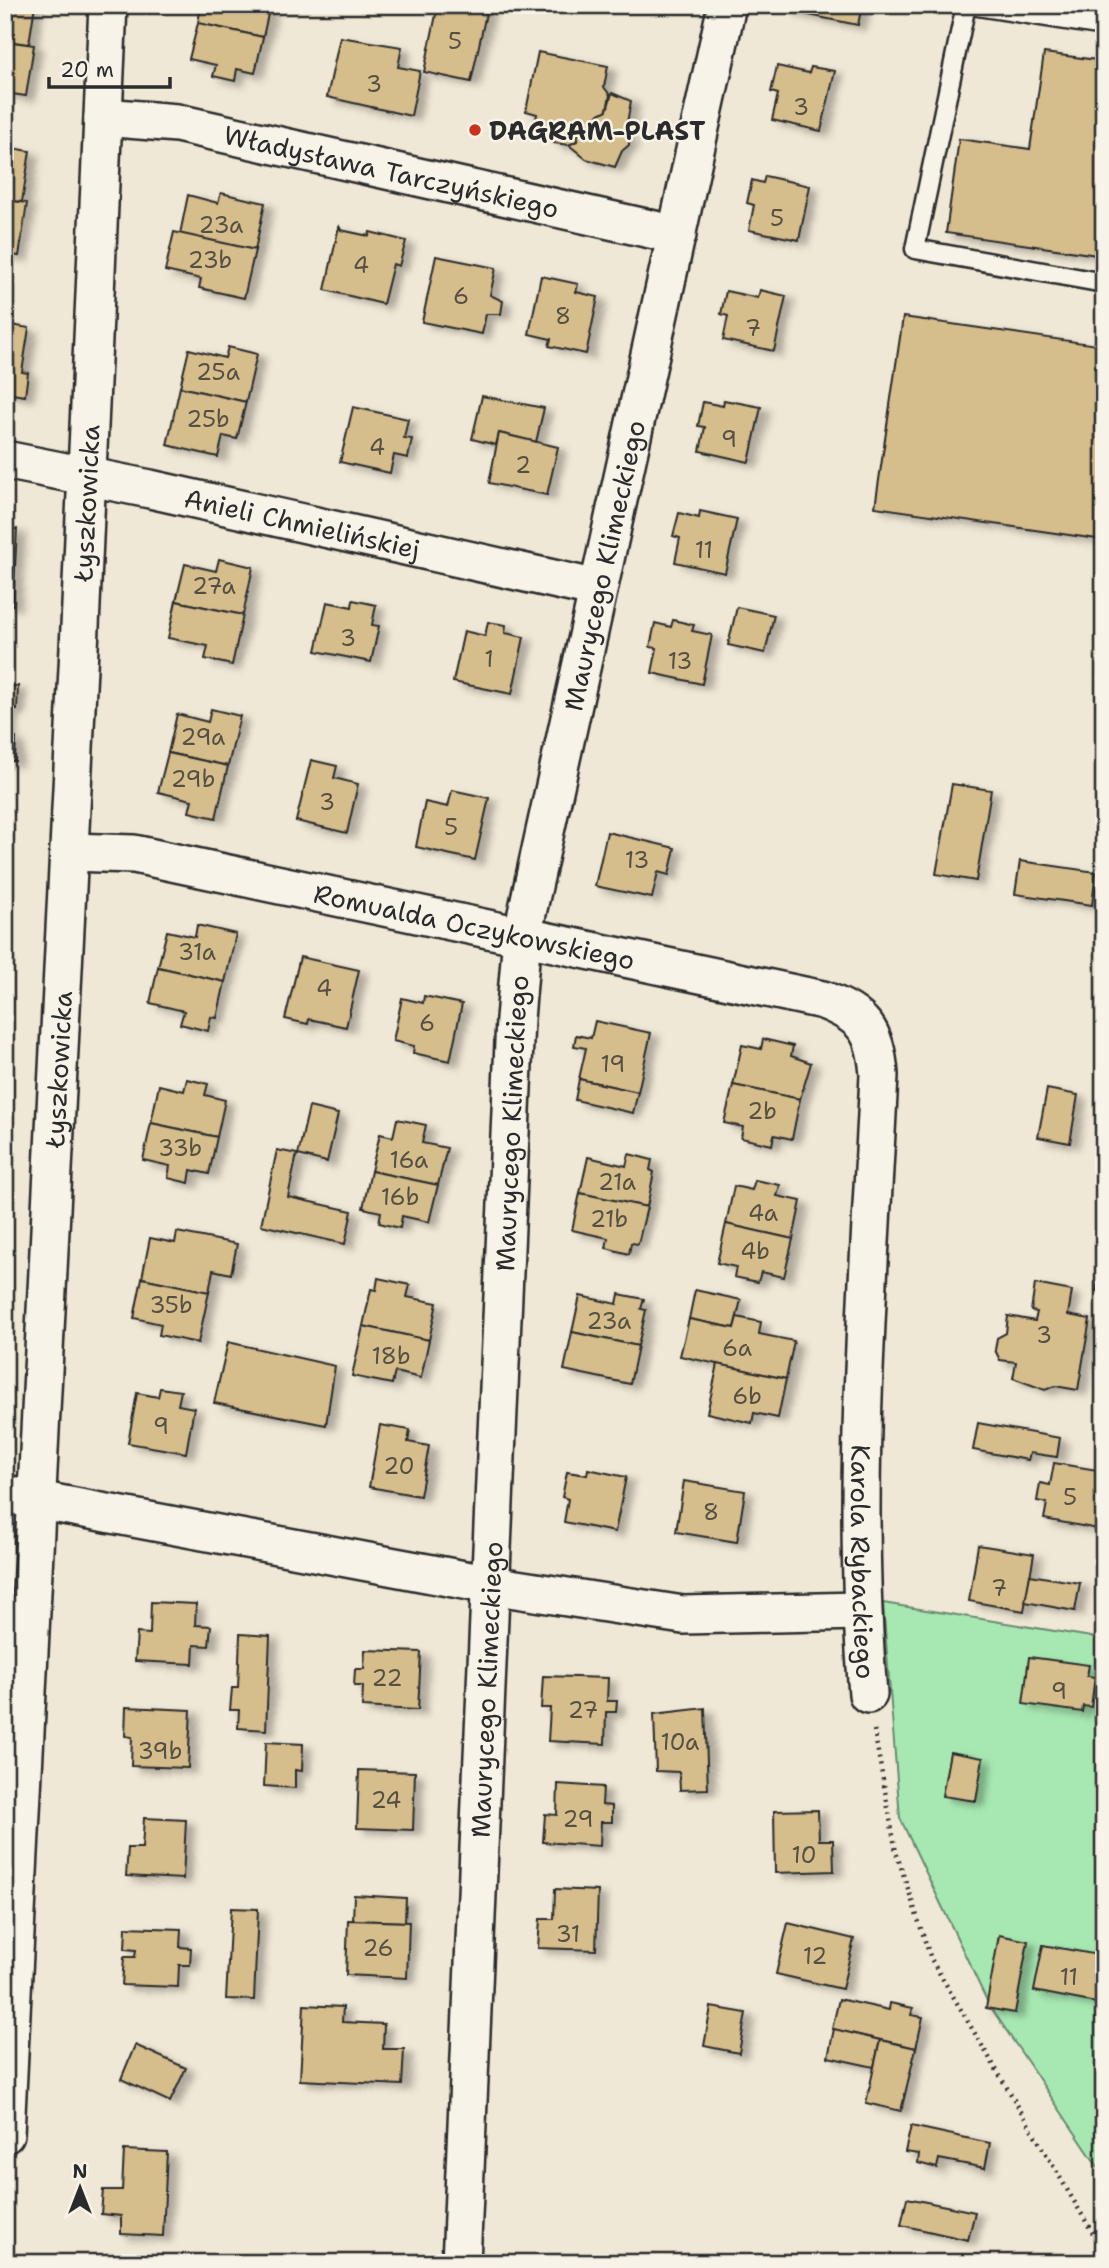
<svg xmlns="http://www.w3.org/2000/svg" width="1109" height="2268" viewBox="0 0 1109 2268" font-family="'Shantell Sans',sans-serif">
<defs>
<filter id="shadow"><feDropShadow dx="8" dy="4.5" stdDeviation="3.5" flood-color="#0004"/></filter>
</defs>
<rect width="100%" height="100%" fill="#f0e8d6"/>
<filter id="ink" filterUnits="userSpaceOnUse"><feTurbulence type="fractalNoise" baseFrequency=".0143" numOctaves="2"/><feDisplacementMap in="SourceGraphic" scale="14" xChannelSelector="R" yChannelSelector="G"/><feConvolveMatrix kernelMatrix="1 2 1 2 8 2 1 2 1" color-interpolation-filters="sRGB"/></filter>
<g filter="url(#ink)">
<path fill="#a7e8b2" stroke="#698a6e" stroke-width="2" d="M883,1603L1104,1639V2176L988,2003L900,1818Z"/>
<g fill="#d5bd8c" stroke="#2b2b2b" stroke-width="2" filter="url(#shadow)">
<path d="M5,5H35L29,44L5,41Z"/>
<path d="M201,5H270L263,37L198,23Z"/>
<path d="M438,5L487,9L471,82L424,72Z"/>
<path d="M790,5H862L858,25L789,11Z"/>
<path d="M198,23L263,37L255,73L237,69L235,81L213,76L216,65L189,59Z"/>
<path d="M340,37L402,47L398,67L420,71L411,116L327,97Z"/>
<path d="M5,41L34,45L26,96L5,93Z"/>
<path d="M538,52L608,66L604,87L610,95L607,110L598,115L595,131L579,128L577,141L569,145L554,143L550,135L534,131L537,114L526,111Z"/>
<path d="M1044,53L1104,61V256L946,233L959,139L1030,149Z"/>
<path d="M777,66L809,73L811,67L835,71L821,131L772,120L778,94L771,92Z"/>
<path d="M612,93L631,101L625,134L629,139V145L622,151L615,167L586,159L569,145L577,141L579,128L595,131L598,115L607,110Z"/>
<path d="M5,147L30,151L22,202L5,200Z"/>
<path d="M765,176L810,186L799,240L749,230L754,205L747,203L752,180L763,183Z"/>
<path d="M221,193L265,203L255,250L180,234L188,195L218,203Z"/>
<path d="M5,200L27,203L19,256L5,254Z"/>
<path d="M339,226L341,230L369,236L370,232L406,241L399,266L393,264L383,304L325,290Z"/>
<path d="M174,232L255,250L244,298L199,288L201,279L165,271Z"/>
<path d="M436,256L496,268L490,295L503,301L501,314H486L482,334L422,322Z"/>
<path d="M541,276L578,284L576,292L598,297L586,354L549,346L551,339L529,334Z"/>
<path d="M760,290L786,296L774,351L723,340L728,316L721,314L726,291L758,298Z"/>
<path d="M903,317L1104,346V540L875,507Z"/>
<path d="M5,324L29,328L22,372L28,373L25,396L5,393Z"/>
<path d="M228,347L257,354L246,402L180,387L189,349L225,358Z"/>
<path d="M180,387L246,402L237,439L223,436L218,457L167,445Z"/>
<path d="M482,396L544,408L536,442L499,433L496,445L472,439Z"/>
<path d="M724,400L761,407L749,462L700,451L705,427L698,426L703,402L723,406Z"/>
<path d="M353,407L408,419L404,438L412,439L408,458L394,455L390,473L340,462Z"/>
<path d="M499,433L558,447L547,495L489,483Z"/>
<path d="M700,511L737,519L725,573L675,562L680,538L673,536L679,513L699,518Z"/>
<path d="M5,529H17L15,567L5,566Z"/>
<path d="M219,559L253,567L243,615L176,601L185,564L216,571Z"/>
<path d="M5,566L15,567L13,605L5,604Z"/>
<path d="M353,600L376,605L372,625L379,626L371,662L316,651L327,602L352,607Z"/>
<path d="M176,601L243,615L232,665L205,659L208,646L168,638Z"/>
<path d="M737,607L774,615L765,653L728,645Z"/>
<path d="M673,620L694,625L692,631L712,635L702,684L652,673L657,648L650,647L655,623L671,627Z"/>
<path d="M488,622L506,625L505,633L524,637L512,694L453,682L464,631L485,636Z"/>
<path d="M5,686H18L17,710H10L9,722H5Z"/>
<path d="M211,709L240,716L228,766L168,753L177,714L208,722Z"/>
<path d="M5,722H9L8,738H16L15,761H5Z"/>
<path d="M168,753L228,766L216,818L189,812L192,800L158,792Z"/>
<path d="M311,760L337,766L334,778L358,784L347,833L296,821Z"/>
<path d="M952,784L991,790L976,881L936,874Z"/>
<path d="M452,790L489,798L475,860L416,847L425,802L448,807Z"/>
<path d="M607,832L675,848L669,875L658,872L652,898L595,886Z"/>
<path d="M1020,861L1096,872L1092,905L1015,894Z"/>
<path d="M197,925L236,934L225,982L158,967L167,931L195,937Z"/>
<path d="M300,957L359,970L346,1027L309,1019L308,1024L285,1019Z"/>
<path d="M158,967L225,982L217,1018L211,1017L208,1031L180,1024L184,1011L150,1003Z"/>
<path d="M424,996L462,1004L450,1061L413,1053L414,1046L393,1041L402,998L423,1003Z"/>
<path d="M595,1021L651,1033L638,1092L579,1079L586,1048L574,1046L576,1035L591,1038Z"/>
<path d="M763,1039L793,1046L791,1056L811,1063L800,1099L733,1085L742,1045L761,1049Z"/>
<path d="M187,1079L208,1084L205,1095L225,1100L217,1137L151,1123L159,1085L184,1091Z"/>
<path d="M579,1079L638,1092L633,1113L575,1100Z"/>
<path d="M733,1085L800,1099L792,1139L774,1135L772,1145L741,1138L743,1127L724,1123Z"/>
<path d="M1047,1089L1078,1095L1070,1143L1038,1137Z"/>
<path d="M309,1107L338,1114L327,1162L298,1155Z"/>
<path d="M397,1119L426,1125L422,1143L447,1148L438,1185L371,1171L380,1134L393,1137Z"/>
<path d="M151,1123L217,1137L209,1174L191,1170L189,1183L168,1178L170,1166L143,1160Z"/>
<path d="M277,1150L297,1154L288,1197L352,1211L345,1244L261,1225Z"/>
<path d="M629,1154L652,1160L650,1170L654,1172L647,1207L580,1193L588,1157L626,1166Z"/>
<path d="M371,1171L438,1185L429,1222L402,1216L400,1228L379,1223L381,1212L363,1208Z"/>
<path d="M755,1180L780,1185L777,1196L801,1201L793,1239L726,1224L734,1186L752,1190Z"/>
<path d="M580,1193L647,1207L638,1244L631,1243L629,1254L606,1248L608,1238L572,1230Z"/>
<path d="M726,1224L793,1239L784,1277L761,1272L758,1282L734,1277L736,1267L717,1263Z"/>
<path d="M177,1232L237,1244L231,1274L213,1270L209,1292L142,1278L150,1238L175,1243Z"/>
<path d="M1102,1259H1104V1292L1096,1291Z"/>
<path d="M142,1278L209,1292L198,1343L159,1335L161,1324L134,1318Z"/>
<path d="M378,1278L410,1285L407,1297L437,1303L429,1340L363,1326L371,1289L376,1290Z"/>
<path d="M1035,1284L1072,1291L1068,1315L1090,1319L1078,1390L1055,1386L1045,1390L1013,1378L1016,1362L1000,1360L995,1350L997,1338L1006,1333L1008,1316L1035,1321L1037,1312L1031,1311Z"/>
<path d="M695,1290L741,1300L734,1328L689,1319Z"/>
<path d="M619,1294L644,1299L641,1309L646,1310L638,1346L572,1332L580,1296L617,1304Z"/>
<path d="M737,1317L761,1322L759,1334L794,1341L786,1379L680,1356L689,1319L734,1328Z"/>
<path d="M363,1326L429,1340L421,1378L395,1372L392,1384L352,1376Z"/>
<path d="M572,1332L638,1346L630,1384L564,1370Z"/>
<path d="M228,1342L335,1366L326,1425L214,1403Z"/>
<path d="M718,1364L786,1379L778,1418L754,1413L752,1423L707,1413Z"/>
<path d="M160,1388L181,1391L178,1405L194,1408L186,1453L128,1443L137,1393L158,1397Z"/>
<path d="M978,1423L1060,1438L1057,1457L1030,1453L1028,1460L973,1450Z"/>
<path d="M380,1425L410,1430L408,1442L429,1446L420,1496L369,1487Z"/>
<path d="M1054,1463L1104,1471L1098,1529L1044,1519L1047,1503L1037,1501L1040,1483L1050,1485Z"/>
<path d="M588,1469L626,1477L615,1532L564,1522L568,1499L562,1497L567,1472L587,1475Z"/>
<path d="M684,1481L745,1491L737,1542L676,1532Z"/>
<path d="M978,1545L1034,1554L1024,1611L969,1601Z"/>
<path d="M1030,1575L1080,1583L1075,1611L1025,1602Z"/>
<path d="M151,1602L196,1604L195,1625L211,1626L209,1646L194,1645L193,1664L135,1661L137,1633L150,1634Z"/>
<path d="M240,1634L270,1636L266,1730L238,1728L239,1710H230L232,1688H238Z"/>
<path d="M365,1650L421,1652L418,1710L362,1707L363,1686H354L355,1669H364Z"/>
<path d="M1029,1657L1089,1665L1087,1676L1095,1677L1091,1707L1083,1706L1082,1712L1023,1704Z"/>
<path d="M543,1676L608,1678L607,1701H617L616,1712H606L605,1744L548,1741L550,1708H541Z"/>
<path d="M126,1707L191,1710L188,1768L131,1766L132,1737L125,1736Z"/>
<path d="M705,1708L708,1789L680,1790L679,1772L656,1771L654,1714Z"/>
<path d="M266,1742L303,1744L302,1771L295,1770V1788L264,1786Z"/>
<path d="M950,1752L983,1758L976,1801L942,1796Z"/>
<path d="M359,1770L415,1772L413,1830L357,1828Z"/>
<path d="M558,1784L603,1787L602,1805L612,1806V1822H601L600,1846L543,1842L545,1814L557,1815Z"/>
<path d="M818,1810L819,1840H833L834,1871L775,1873L774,1811Z"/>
<path d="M144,1818L186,1820L183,1879L126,1876L128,1848H142Z"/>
<path d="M555,1889L598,1891L596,1950L538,1948L540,1919H554Z"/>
<path d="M354,1895L406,1898L405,1922L353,1920Z"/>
<path d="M231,1908L258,1909L254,2000L226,1999Z"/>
<path d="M348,1920L409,1922L407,1978L346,1975Z"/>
<path d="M788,1923L854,1939L842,1989L776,1974Z"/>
<path d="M126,1927L181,1929L180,1947L191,1948L190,1965H179L178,1987L122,1985L124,1957H135L136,1950L125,1949Z"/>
<path d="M999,1935L1028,1941L1015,2013L986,2008Z"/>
<path d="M1043,1945L1104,1956L1096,2003L1034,1991Z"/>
<path d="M839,1999L889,2010L890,2003L913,2008L911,2015L923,2017L916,2048L832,2029Z"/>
<path d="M304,2005L343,2007L342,2022L384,2024L383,2049H404L402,2085L300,2080Z"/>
<path d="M711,2007L746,2013L739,2053L704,2046Z"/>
<path d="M834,2029L880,2040L874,2067L828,2057Z"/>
<path d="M880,2040L916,2048L901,2111L866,2103Z"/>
<path d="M135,2045L186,2068L170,2102L121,2079Z"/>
<path d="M911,2126L990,2143L985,2168L939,2159L937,2168L918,2163L919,2154L905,2152Z"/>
<path d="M124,2150L167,2152L163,2236L121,2234V2216L101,2214L103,2190H122Z"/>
<path d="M907,2198L975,2212L968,2240L901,2225Z"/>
</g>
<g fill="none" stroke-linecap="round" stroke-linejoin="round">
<defs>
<g id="service">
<path d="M966,5L915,249L1104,283"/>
<path d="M971,5L1104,26"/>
</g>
<g id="minor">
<path id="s1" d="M103,117L177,123L677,235"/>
<path id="s2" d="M5,460L150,489L598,589"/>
<path id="s3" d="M69,852L134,854L823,1000C864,1016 876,1031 879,1075C869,1280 851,1488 868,1694"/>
<path d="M5,1494L491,1585L683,1615L861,1611"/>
<path id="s4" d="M5,2134C38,1425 79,715 108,5"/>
<path id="s5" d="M461,2263L515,1019L522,936L727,5"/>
</g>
</defs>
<use href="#service" stroke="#2b2b2b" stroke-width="23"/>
<use href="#minor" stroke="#2b2b2b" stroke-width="42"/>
<path stroke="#2b2b2b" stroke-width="4.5" stroke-dasharray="2 5" stroke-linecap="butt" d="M874,1730L896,1852L931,1959L1104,2252"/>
<use href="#service" stroke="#f7f3e8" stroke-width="18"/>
<use href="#minor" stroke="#f7f3e8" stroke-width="37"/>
</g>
</g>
<circle fill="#c8321e" stroke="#f7f3e8" stroke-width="2.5" cx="475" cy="130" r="7"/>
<g text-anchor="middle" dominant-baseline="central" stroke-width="5" stroke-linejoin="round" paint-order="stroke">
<g font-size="23" fill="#565043">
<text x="455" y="41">5</text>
<text x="374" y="84">3</text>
<text x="801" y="107">3</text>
<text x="777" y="218">5</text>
<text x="221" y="225">23a</text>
<text x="210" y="260">23b</text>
<text x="361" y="265">4</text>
<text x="461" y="296">6</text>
<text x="563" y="316">8</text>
<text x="753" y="328">7</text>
<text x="218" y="372">25a</text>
<text x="208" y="419">25b</text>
<text x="729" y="439">9</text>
<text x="377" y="447">4</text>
<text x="523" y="465">2</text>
<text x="704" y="550">11</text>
<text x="214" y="586">27a</text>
<text x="348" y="638">3</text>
<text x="489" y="659">1</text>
<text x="680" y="661">13</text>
<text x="203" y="737">29a</text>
<text x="193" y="779">29b</text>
<text x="327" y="802">3</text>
<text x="451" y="827">5</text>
<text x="637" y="860">13</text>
<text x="197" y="952">31a</text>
<text x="324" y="988">4</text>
<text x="427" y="1023">6</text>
<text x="613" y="1064">19</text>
<text x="762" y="1111">2b</text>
<text x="180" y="1148">33b</text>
<text x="409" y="1160">16a</text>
<text x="617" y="1182">21a</text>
<text x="400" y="1197">16b</text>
<text x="763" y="1213">4a</text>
<text x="609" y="1219">21b</text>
<text x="755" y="1251">4b</text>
<text x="171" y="1305">35b</text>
<text x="609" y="1321">23a</text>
<text x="1044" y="1335">3</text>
<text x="737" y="1348">6a</text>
<text x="391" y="1356">18b</text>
<text x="747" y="1396">6b</text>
<text x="161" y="1426">9</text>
<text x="399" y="1466">20</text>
<text x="1070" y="1497">5</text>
<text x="711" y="1512">8</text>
<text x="999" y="1588">7</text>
<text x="387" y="1678">22</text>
<text x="1059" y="1691">9</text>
<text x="583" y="1710">27</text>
<text x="680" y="1742">10a</text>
<text x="160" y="1751">39b</text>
<text x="386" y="1800">24</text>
<text x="578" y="1819">29</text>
<text x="804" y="1855">10</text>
<text x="568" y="1934">31</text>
<text x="378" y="1948">26</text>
<text x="815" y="1956">12</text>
<text x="1069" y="1977">11</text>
</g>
<g font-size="26" font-weight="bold" fill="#2b2b2b" stroke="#f7f3e8" text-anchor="start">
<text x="489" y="130">DAGRAM-PLAST</text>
</g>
<g font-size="26" fill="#2b2b2b" stroke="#f7f3e8">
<text stroke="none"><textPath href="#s1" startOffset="294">Władysława Tarczyńskiego</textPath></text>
<text stroke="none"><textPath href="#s4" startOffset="1633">Łyszkowicka</textPath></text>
<text stroke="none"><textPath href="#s2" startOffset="304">Anieli Chmielińskiej</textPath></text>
<text stroke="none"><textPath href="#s5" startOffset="1708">Maurycego Klimeckiego</textPath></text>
<text stroke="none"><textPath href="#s3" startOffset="413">Romualda Oczykowskiego</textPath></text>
<text stroke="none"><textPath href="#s4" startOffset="1066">Łyszkowicka</textPath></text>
<text stroke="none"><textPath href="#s5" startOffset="1141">Maurycego Klimeckiego</textPath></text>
<text stroke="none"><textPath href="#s3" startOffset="1358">Karola Rybackiego</textPath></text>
<text stroke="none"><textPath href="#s5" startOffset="574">Maurycego Klimeckiego</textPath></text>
</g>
</g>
<rect width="1109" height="2268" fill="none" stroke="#f7f3e8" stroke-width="28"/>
<rect x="14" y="14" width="1081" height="2240" fill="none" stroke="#2b2b2b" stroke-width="2.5" filter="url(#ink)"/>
<g transform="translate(80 2188)" stroke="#f7f3e8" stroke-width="5" paint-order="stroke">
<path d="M0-5L12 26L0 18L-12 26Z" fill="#2b2b2b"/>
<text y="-10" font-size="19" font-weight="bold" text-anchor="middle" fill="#2b2b2b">N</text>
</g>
<path d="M49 77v10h121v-10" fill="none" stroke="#2b2b2b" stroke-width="3.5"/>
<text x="60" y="77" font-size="21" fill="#2b2b2b" stroke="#f7f3e8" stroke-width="5" paint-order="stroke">20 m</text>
</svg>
